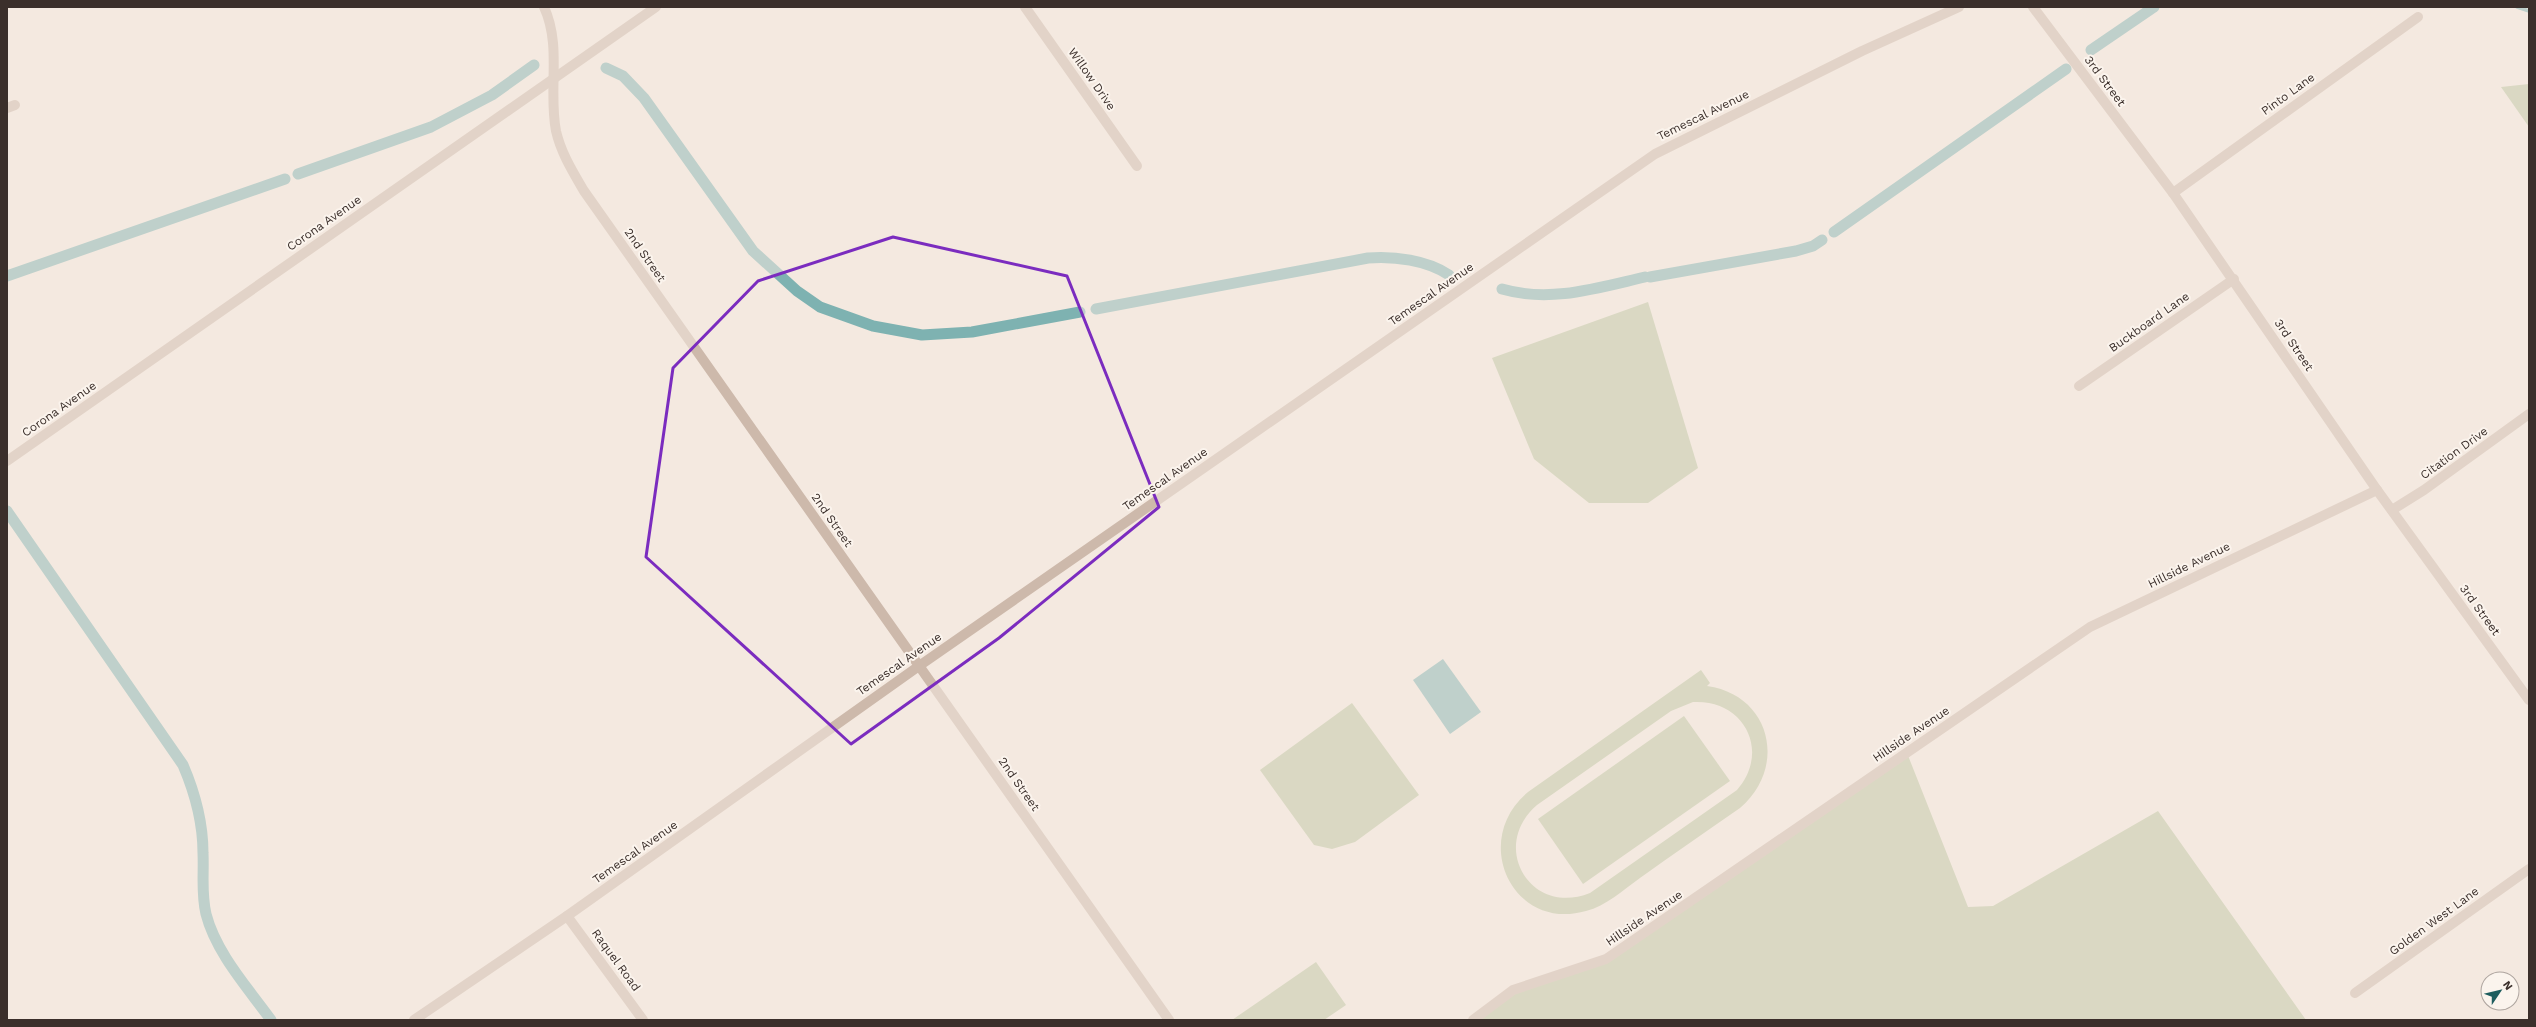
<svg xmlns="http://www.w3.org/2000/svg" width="2536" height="1027" viewBox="0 0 2536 1027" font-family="'Work Sans',sans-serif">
<rect width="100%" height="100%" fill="#f4e9e0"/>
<g fill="#bac49f" fill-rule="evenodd">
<path d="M2529,84V127L2501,87Z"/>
<path d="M1648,302L1698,468L1648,503H1589L1534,459L1492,358Z"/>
<path d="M1701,670L1710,683L1707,686C1771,695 1788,767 1740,808C1707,831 1673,854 1640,878C1623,890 1606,906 1586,911C1512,932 1470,840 1528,792ZM1693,702C1744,699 1771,751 1737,790L1590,893C1530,917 1489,846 1537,805L1671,711Z"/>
<path d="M1352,703L1419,795L1355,842L1332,849L1314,845L1260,770Z"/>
<path d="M1684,716L1730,781L1583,884L1538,819Z"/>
<path d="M1907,753L1968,907L1993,906L2158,811L2306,1020H1473L1513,990L1606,959Z"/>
<path d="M1316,962L1346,1005L1324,1020H1232Z"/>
</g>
<path fill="#7eb2b1" d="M1443,659L1481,712L1450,734L1413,680Z"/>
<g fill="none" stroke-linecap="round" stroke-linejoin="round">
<path stroke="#7eb2b1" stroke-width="3.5" d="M2517,7L2529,11"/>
<g stroke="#7eb2b1" stroke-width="11">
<path d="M2091,50L2154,7"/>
<path d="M606,68L623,76L644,98L753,251L797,291L820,307L873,326L922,335L972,332L1080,312"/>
<path d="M298,174L431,127L492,95L534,65"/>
<path d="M1834,232L2066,69"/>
<path d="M7,276L285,179"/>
<path d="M1650,277L1796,251L1813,246L1822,240"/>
<path d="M1502,289C1550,303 1597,288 1645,277"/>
<path d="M1096,309L1368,258C1394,256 1427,260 1449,275"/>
<path d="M7,511L183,765C195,793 203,822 203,853C204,874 201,893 206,914C216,953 248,988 271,1020"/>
</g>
<g stroke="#cdb9ab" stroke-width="10">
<path d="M544,7C562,46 548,90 556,131C561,153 573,172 584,191L1169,1020"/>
<path d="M1025,7L1137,166"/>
<path d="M2033,7L2173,193L2377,490L2529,700"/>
<path d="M7,108L15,105"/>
<path d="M2173,193L2418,17"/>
<path d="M2079,386L2234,279"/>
<path d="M7,461L656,7"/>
<path d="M2392,510L2424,490L2529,414"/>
<path d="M567,916L643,1020"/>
<path d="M2355,993L2529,869"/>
<path d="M414,1020L567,916L919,666L1655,154L1862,51L1959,7"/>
<path d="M1473,1020L1513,990L1606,959L2090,627L2377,490"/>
</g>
</g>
<path d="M0 0H2536V1027H0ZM893,237L1067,276L1159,507L999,638L851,744L646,557L673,368L758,281Z" fill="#f4e9e0" fill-opacity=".55" fill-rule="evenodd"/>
<path fill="none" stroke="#7b2cbf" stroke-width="3" stroke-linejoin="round" d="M893,237L1067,276L1159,507L999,638L851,744L646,557L673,368L758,281Z"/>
<g text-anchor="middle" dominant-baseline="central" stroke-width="4" stroke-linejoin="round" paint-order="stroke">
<g font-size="12" fill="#3b2f2b" stroke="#fbf4ed">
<text transform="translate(1092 79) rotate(55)">Willow Drive</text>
<text transform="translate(2105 81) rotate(53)">3rd Street</text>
<text transform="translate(2288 94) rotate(-36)">Pinto Lane</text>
<text transform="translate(1703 115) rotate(-26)">Temescal Avenue</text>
<text transform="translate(324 223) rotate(-35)">Corona Avenue</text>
<text transform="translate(645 255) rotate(55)">2nd Street</text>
<text transform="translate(1431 294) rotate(-35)">Temescal Avenue</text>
<text transform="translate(2149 322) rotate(-35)">Buckboard Lane</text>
<text transform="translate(2294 345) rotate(56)">3rd Street</text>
<text transform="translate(59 409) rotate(-35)">Corona Avenue</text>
<text transform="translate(2454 453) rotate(-36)">Citation Drive</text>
<text transform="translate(1165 479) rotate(-35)">Temescal Avenue</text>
<text transform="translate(832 520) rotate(55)">2nd Street</text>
<text transform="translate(2189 565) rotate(-26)">Hillside Avenue</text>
<text transform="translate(2480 610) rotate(54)">3rd Street</text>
<text transform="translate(899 664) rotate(-35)">Temescal Avenue</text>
<text transform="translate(1911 734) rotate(-34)">Hillside Avenue</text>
<text transform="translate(1019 784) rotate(55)">2nd Street</text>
<text transform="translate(635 852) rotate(-35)">Temescal Avenue</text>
<text transform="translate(1644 918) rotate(-34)">Hillside Avenue</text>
<text transform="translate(2434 921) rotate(-36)">Golden West Lane</text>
<text transform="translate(616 960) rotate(54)">Raquel Road</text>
</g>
</g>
<rect width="2536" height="1027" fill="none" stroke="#3b2f2b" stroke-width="16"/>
<g transform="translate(2500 991) rotate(55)"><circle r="19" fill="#fbf4ed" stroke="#aea59f"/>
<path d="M0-3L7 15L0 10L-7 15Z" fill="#1e5d5e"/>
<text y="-6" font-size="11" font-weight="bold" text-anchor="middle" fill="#3b2f2b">N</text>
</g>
</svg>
